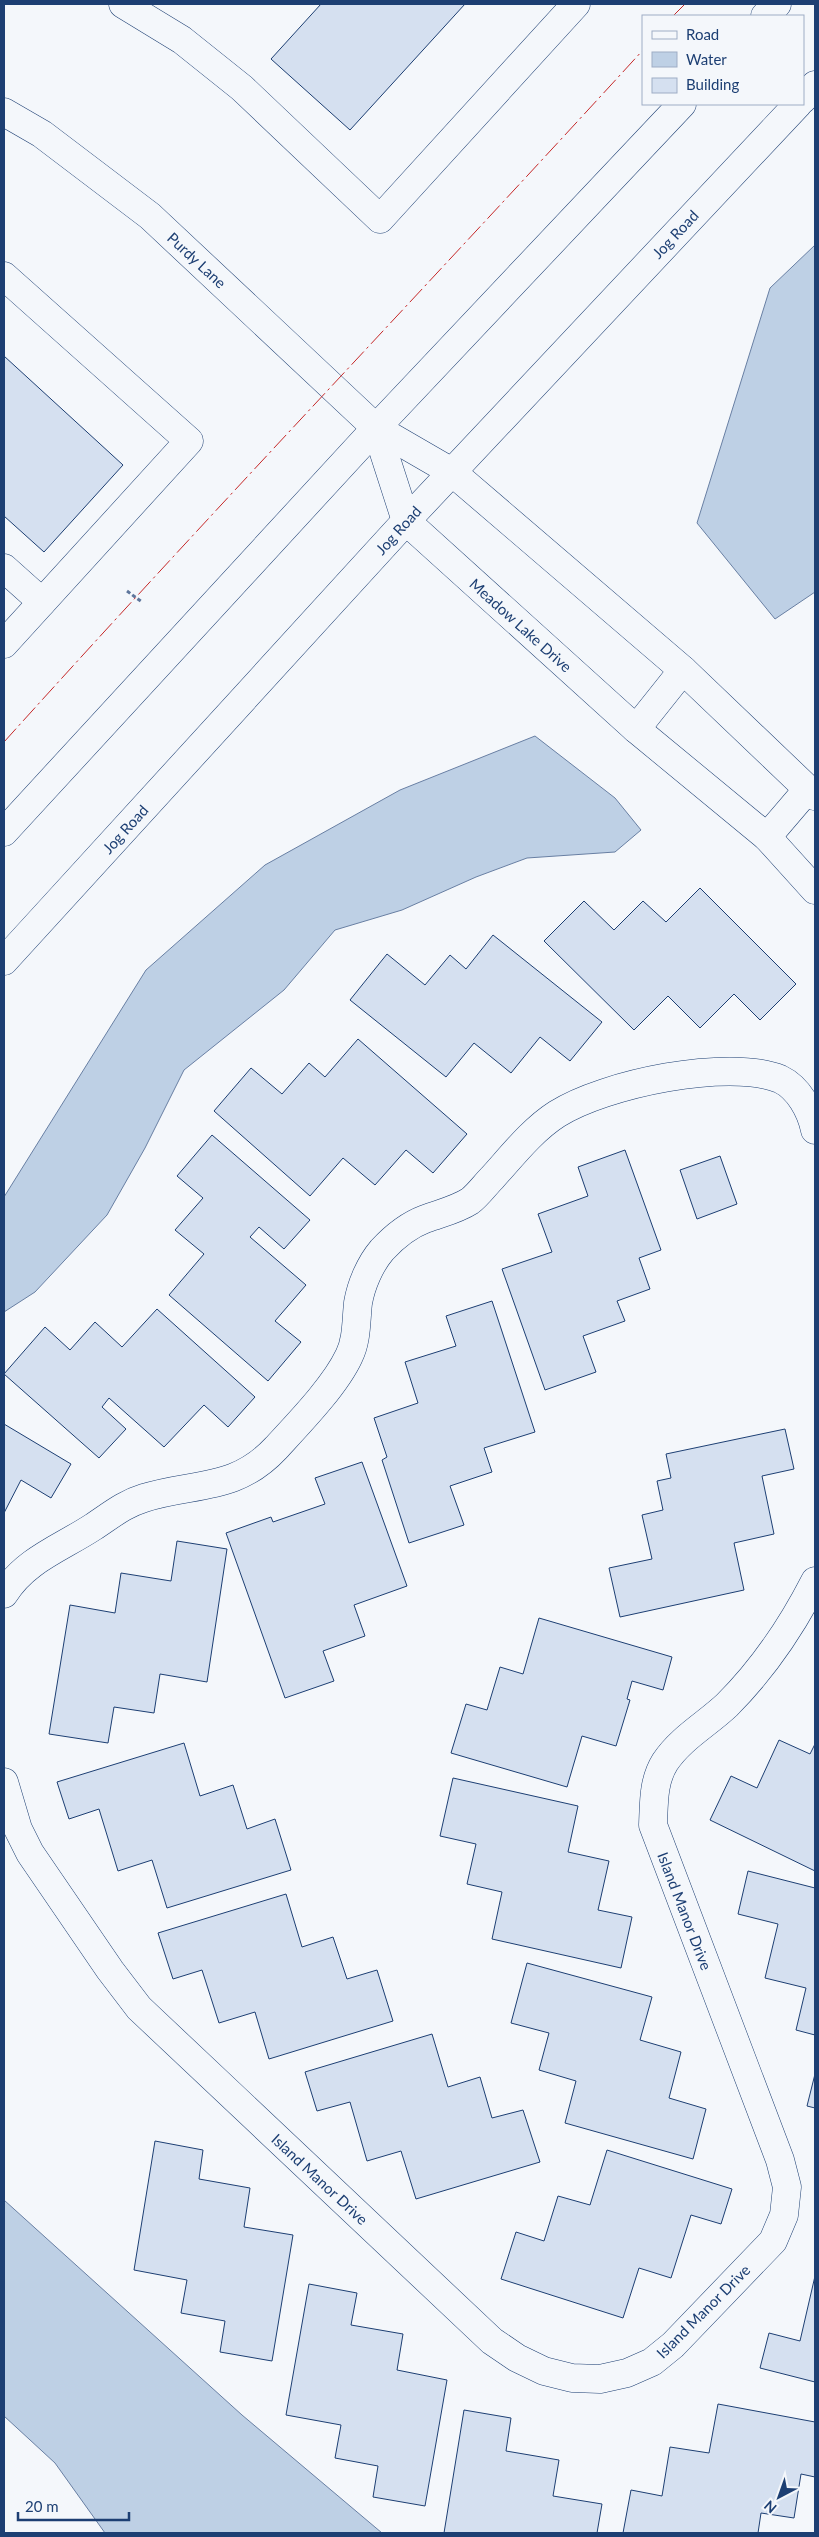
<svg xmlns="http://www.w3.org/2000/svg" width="819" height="2537" viewBox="0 0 819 2537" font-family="Lato,sans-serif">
<rect width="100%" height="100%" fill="#f4f7fb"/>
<g fill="#bed0e5" stroke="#687fa3">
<path d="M815,245V592L775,619L697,523L770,288Z"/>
<path d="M535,736L615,798L641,830L615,852L527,858L476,877L402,910L335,930L284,990L184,1070L145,1148L107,1215L35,1292L4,1312V1197L146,970L265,865L400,790Z"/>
<path d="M4,2200L242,2415L382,2533H105L55,2463L4,2416Z"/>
</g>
<g fill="#d5e0f0" stroke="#1d3f73">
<path d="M321,4H465L350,130L271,59Z"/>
<path d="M4,356L123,465L44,552L4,516Z"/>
<path d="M700,888L796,984L760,1020L734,994L700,1028L668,996L634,1030L544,941L584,901L614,930L643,901L666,922Z"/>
<path d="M493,935L602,1022L570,1061L540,1037L511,1073L474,1043L446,1077L350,1000L387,954L425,985L450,955L466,969Z"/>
<path d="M358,1039L467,1134L433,1173L406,1150L375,1185L343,1158L310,1196L214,1111L251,1068L282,1094L309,1063L325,1077Z"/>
<path d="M212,1135L310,1220L284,1249L259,1227L250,1237L306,1285L275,1321L301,1342L268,1381L169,1295L204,1254L175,1230L203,1198L177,1176Z"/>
<path d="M625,1150L661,1250L639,1258L650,1289L617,1301L625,1321L583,1336L596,1372L545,1390L502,1269L552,1252L538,1214L588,1196L578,1167Z"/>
<path d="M720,1156L737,1204L697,1219L680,1170Z"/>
<path d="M492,1301L535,1432L484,1448L492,1472L450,1486L464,1525L409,1543L382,1460L387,1457L374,1418L418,1403L405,1362L456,1346L446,1316Z"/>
<path d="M157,1309L255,1397L228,1427L204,1405L164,1447L109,1398L102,1407L126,1429L99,1458L4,1374L45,1327L70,1350L95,1322L122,1347Z"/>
<path d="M4,1424L71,1464L51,1498L21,1480L4,1513Z"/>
<path d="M785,1429L794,1469L762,1476L774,1534L734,1543L744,1590L620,1617L609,1568L652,1559L642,1515L663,1510L657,1481L671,1478L666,1454Z"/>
<path d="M362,1462L407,1586L354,1605L365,1636L323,1651L334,1681L285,1698L226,1533L271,1517L273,1522L325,1504L315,1478Z"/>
<path d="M177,1541L227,1549L207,1682L160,1674L154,1713L114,1707L108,1743L49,1734L70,1605L115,1613L121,1573L171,1581Z"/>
<path d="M539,1618L672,1657L663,1690L632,1681L627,1699L630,1700L616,1746L582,1736L567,1787L451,1753L466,1704L487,1710L500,1667L523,1674Z"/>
<path d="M779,1740L810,1754L815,1744V1871L710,1820L731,1776L757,1788Z"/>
<path d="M184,1743L200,1796L233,1785L247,1829L275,1819L291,1870L167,1908L152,1860L118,1871L99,1809L69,1819L57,1782Z"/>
<path d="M453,1778L578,1806L568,1852L609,1861L598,1910L632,1917L621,1968L492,1939L502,1892L467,1884L476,1844L440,1836Z"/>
<path d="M748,1871L815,1888V2035L796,2030L806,1988L765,1978L778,1924L738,1914Z"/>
<path d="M286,1894L302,1947L333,1937L347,1979L377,1970L393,2021L269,2059L255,2012L219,2023L202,1970L173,1979L158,1933Z"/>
<path d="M527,1963L652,1997L640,2040L681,2052L669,2098L706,2109L693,2159L565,2123L576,2081L539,2070L549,2033L511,2023Z"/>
<path d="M432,2034L448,2087L480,2077L492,2118L523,2110L540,2162L416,2199L401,2151L367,2161L350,2102L317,2111L305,2072Z"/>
<path d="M815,2074V2108L807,2106Z"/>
<path d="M155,2141L203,2150L199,2179L250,2188L244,2227L293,2235L272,2361L220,2352L225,2321L181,2313L187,2280L134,2270Z"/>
<path d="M607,2150L732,2189L721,2224L691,2215L671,2278L639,2268L623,2318L501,2279L516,2232L544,2241L558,2196L590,2205Z"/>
<path d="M815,2276V2382L760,2368L769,2333L800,2341Z"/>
<path d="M309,2284L357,2293L351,2325L403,2334L397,2370L447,2380L425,2506L373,2497L378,2466L335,2458L341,2425L286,2415Z"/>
<path d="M718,2404L815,2422V2477L801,2474L794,2518L761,2513L758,2533H623L631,2490L662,2496L670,2447L709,2453Z"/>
<path d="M464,2410L511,2418L506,2451L559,2460L553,2496L602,2504L597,2533H444Z"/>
</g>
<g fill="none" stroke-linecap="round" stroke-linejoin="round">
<defs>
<g id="minor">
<path d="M123,4L182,40L242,88L380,219L576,4"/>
<path d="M4,112L42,134L150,216L376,428L452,472L683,670L815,796"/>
<path d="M4,276L189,441L4,644"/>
<path d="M376,428L406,521L636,729L767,837L815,890"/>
<path d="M4,568L42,602"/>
<path d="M636,729L683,670"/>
<path d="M767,837L808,789"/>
<path d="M4,1594C25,1560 61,1548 93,1527C110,1516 124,1504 144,1498C194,1482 235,1492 276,1448C299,1423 335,1386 349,1356C357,1340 356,1321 358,1303C361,1285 370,1264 382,1250C394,1237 409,1225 425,1219C441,1213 456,1210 470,1201C478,1195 485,1185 492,1178C512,1156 532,1130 557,1114C604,1084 728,1058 780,1079C799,1088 811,1111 815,1130"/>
<path d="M4,1782L18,1829L30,1853L110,1970L139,2008L492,2341L517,2358L544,2371L572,2378L600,2379L627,2373L652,2362L673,2345L773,2241L784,2215L787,2187L780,2160L653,1825C654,1803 653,1781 665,1762C681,1738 707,1724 727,1705C763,1669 792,1626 815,1581"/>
</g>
<g id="major">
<path d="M765,16L777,4"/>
<path d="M803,99L815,85"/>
<path d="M4,832L376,428L682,104"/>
<path d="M4,961L406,521L798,104"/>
</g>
</defs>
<use href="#minor" stroke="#1d3f73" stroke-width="29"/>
<use href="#major" stroke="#1d3f73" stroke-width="29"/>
<path stroke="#5e769c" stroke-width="3" stroke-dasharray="4 2.5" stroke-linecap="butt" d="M127,591L142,602"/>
<use href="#minor" stroke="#f4f7fb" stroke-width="28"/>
<use href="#major" stroke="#f4f7fb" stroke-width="28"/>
<g stroke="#c62828" stroke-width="1" stroke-dasharray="18 4 2.5 4" stroke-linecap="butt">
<path d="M673,16L685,4"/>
<path d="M4,742C214,509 431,282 643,50"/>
</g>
</g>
<g text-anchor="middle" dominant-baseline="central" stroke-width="4" stroke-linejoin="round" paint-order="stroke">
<g font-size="15" fill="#1d3f73" stroke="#f4f7fb">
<text transform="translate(675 234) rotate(-47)">Jog Road</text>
<text transform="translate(197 260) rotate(43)">Purdy Lane</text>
<text transform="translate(398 530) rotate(-48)">Jog Road</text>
<text transform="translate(521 625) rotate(42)">Meadow Lake Drive</text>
<text transform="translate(125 829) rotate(-48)">Jog Road</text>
<text transform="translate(685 1911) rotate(69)">Island Manor Drive</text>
<text transform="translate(320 2179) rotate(43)">Island Manor Drive</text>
<text transform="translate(703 2311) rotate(-45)">Island Manor Drive</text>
</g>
</g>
<rect width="819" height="2537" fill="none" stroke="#1d3f73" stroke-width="10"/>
<rect x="642" y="15" width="162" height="90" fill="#f4f7fb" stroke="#9eadc5"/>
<rect x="652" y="31" width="25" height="8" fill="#f4f7fb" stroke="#9eadc5"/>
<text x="686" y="40" font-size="15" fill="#1d3f73">Road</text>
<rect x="652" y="52" width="25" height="15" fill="#bed0e5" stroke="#9eadc5"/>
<text x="686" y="65" font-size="15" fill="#1d3f73">Water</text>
<rect x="652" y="78" width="25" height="15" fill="#d5e0f0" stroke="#9eadc5"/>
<text x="686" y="90" font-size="15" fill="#1d3f73">Building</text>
<g transform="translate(779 2497) rotate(221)" stroke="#f4f7fb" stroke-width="4" paint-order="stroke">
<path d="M0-4L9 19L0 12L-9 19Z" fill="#1d3f73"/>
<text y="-8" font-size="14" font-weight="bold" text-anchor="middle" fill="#1d3f73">N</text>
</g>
<path d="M18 2512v8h111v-8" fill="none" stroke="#1d3f73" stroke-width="2.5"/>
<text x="25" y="2512" font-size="15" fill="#1d3f73" stroke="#f4f7fb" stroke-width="4" paint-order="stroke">20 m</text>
</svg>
